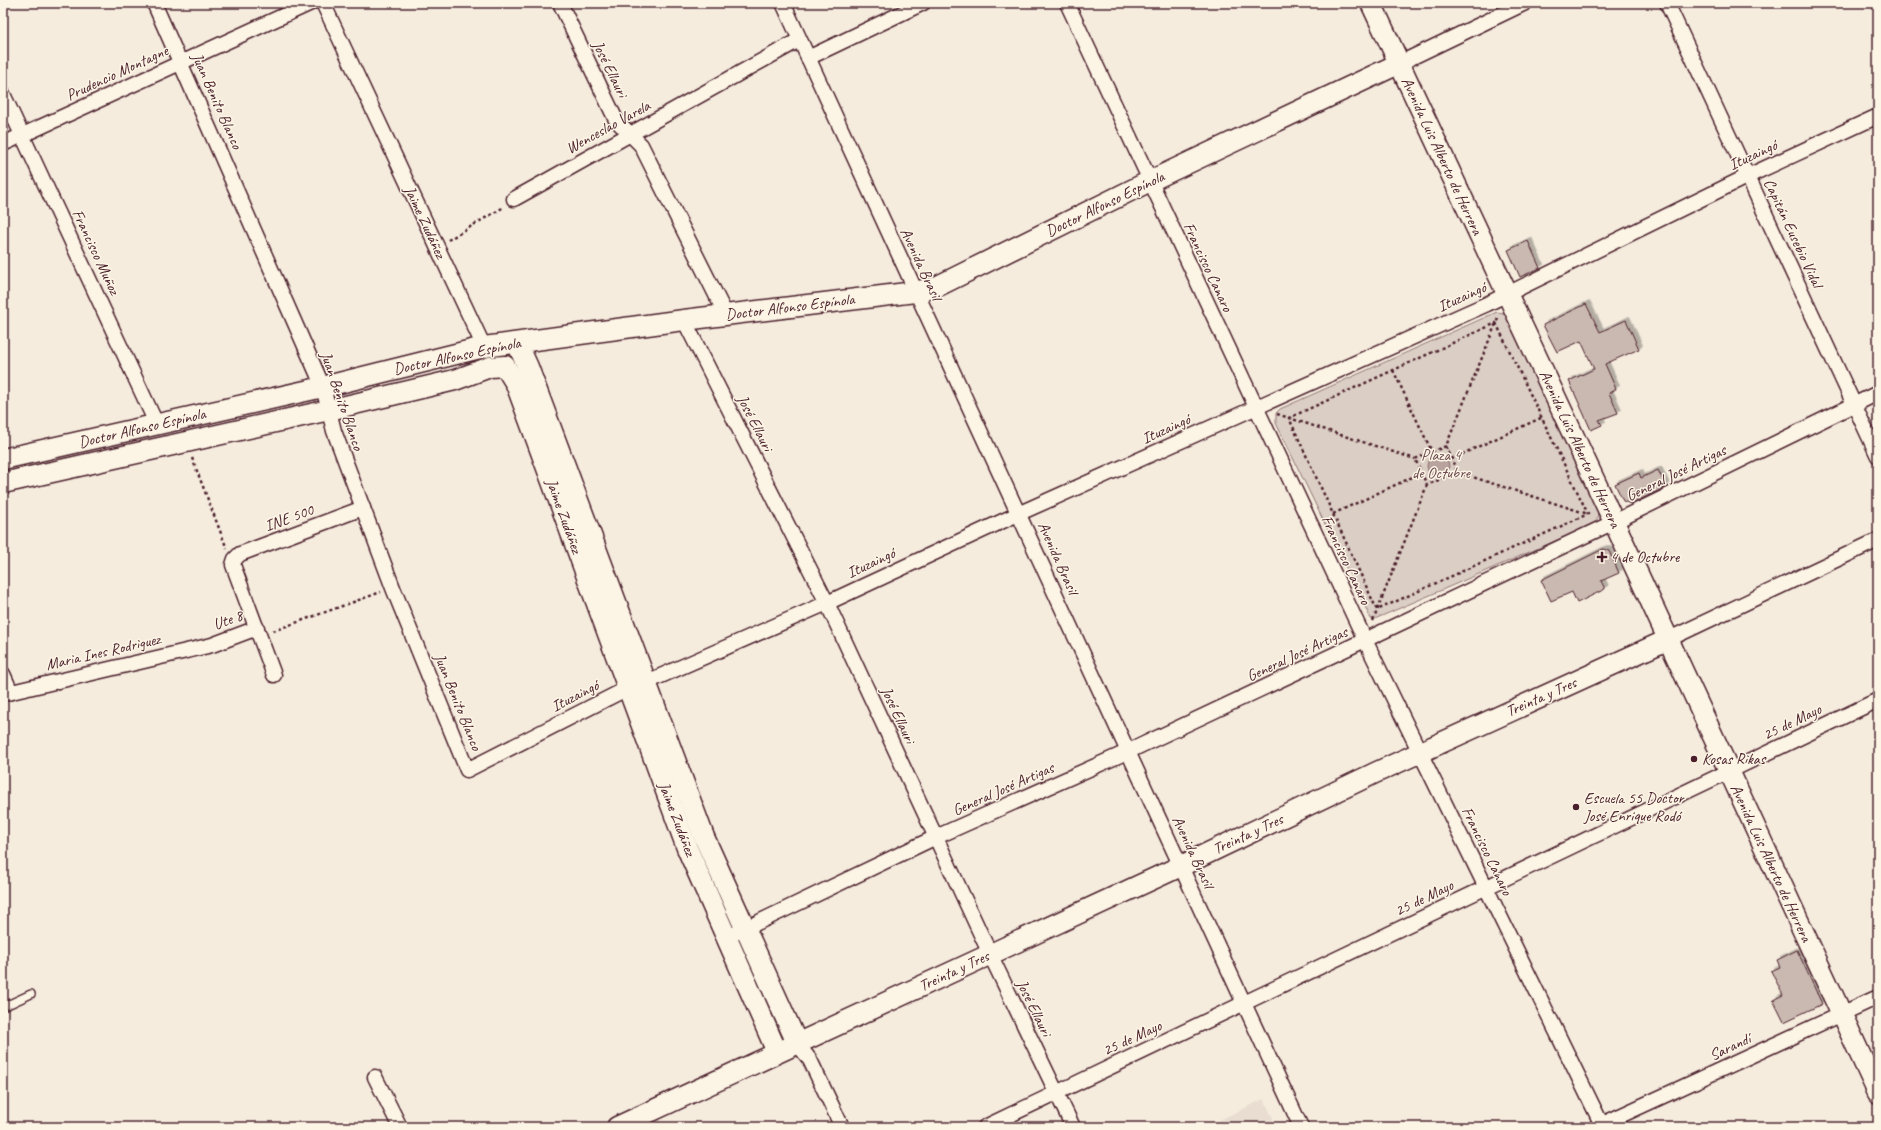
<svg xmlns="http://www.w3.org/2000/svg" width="1881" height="1130" viewBox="0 0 1881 1130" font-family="Caveat,sans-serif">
<defs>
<filter id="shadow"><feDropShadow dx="3.5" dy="-3.5" stdDeviation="0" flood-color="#0004"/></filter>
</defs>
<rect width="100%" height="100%" fill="#f5ecde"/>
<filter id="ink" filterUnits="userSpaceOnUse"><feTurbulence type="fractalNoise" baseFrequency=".025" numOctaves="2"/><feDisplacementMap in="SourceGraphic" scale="8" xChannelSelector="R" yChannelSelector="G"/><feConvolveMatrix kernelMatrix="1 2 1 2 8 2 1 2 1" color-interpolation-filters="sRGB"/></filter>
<g filter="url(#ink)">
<path fill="#e8ddd0" d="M1264,1099L1277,1127H1205Z"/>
<path fill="#dbcec4" stroke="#927678" d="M1497,312L1503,313L1509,318L1598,510L1597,520L1592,525L1377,618L1371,619L1276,423V413L1280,409Z"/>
<circle fill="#b8a39e" stroke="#8c6e70" cx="1438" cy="466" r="11"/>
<g fill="#cab9b1" stroke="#4a1f2b" filter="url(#shadow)">
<path d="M1528,241L1540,268L1520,277L1508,250Z"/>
<path d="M1586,304L1600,332L1626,320L1639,349L1605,364L1616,389L1609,393L1618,413L1599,420L1602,425L1591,430L1569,381L1594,369L1581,341L1557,352L1543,325Z"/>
<path d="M1658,470L1666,487L1631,504L1623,501L1615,484L1639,473L1641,478Z"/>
<path d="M1603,549L1609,551L1619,573L1601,581L1605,589L1577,603L1572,592L1551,601L1541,580Z"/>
<path d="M1797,950L1822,1004L1784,1022L1773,1000L1783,995L1771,971L1780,967L1777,960Z"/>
</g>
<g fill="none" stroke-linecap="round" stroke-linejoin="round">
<defs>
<path id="lane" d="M3,1007L31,994"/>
<g id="street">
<path d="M154,3L323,387L334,431L393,588L467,770L628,688L647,682L827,603L1020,513L1487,304L1748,176L1878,116"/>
<path d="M323,3L484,347"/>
<path d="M560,3L616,120L641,145L726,315"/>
<path d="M783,3L1301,1127"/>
<path d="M1067,3L1365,640L1603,1127"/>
<path d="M1667,3L1878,456"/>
<path d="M808,58L923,3"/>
<path d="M1398,64L1525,3"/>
<path d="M3,94L157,425"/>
<path d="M3,144L311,3"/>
<path d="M514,199L799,40"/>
<path d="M684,320L827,603L990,954L1073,1127"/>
<path d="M1667,640L1878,540"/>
<path d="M3,674L11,692"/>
<path d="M274,675L233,565L235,559L240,554L363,508"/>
<path d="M3,694L212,645L257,628"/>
<path d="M738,932L936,837L1127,752L1365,640L1614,522L1878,393"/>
<path d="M797,1043L810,1060L842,1127"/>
<path d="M375,1077L400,1127"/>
<path d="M985,1127L1878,700"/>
<path d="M1596,1127L1878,997"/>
</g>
<g id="secondary">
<path d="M1371,3L1614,522L1878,1093"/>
<path d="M517,343L528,367L704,837L797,1043"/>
<path d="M3,459L323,387L484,347L684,320L915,292L936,287L1150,181L1398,64"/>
<path d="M3,483L329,410L455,380L490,367L505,366L516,384L687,848L777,1052"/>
<path d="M617,1127L1181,866L1377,772L1667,640"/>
</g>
</defs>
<use href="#lane" stroke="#4a1f2b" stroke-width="10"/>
<use href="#street" stroke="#4a1f2b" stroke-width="17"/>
<use href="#secondary" stroke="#4a1f2b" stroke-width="23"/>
<g stroke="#4a1f2b" stroke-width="2.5" stroke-dasharray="3 3" stroke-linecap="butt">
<path d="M448,240L504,207"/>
<path d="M1496,323L1588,514L1377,610L1289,418Z"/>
<path d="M1393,370L1432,452"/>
<path d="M1277,414L1415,459"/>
<path d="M1446,446L1457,472L1427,485L1415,459L1446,446L1499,316"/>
<path d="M192,458L227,549"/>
<path d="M1451,459L1541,418"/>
<path d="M1457,472L1588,514"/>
<path d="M1333,514L1421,473"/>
<path d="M1373,621L1427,485"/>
<path d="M273,631L381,592"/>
</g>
<use href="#lane" stroke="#fcf5e5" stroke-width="7"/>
<use href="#street" stroke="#fcf5e5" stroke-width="14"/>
<use href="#secondary" stroke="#fcf5e5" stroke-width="20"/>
</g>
</g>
<g fill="#4a1f2b" stroke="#fcf5e5" stroke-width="1.5">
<path d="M1600 551h4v4h4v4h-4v4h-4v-4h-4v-4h4z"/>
<circle cx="1694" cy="759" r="4"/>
<circle cx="1576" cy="807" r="4"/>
</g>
<g text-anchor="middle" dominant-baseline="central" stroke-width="3" stroke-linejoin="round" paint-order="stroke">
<g font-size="16" fill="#4a1f2b" stroke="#fcf5e5">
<text transform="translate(610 69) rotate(64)">José Ellauri</text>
<text transform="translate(117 73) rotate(-25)">Prudencio Montagne</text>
<text transform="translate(217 101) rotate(66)">Juan Benito Blanco</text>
<text transform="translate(608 127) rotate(-29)">Wenceslao Varela</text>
<text transform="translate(1753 155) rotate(-25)">Ituzaingó</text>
<text transform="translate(1442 156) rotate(65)">Avenida Luis Alberto de Herrera</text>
<text transform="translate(1105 204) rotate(-26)">Doctor Alfonso Espínola</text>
<text transform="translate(425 222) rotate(65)">Jaime Zudáñez</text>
<text transform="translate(1793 233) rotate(65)">Capitán Eusebio Vidal</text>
<text transform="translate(96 252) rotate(65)">Francisco Muñoz</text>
<text transform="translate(921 264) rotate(65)">Avenida Brasil</text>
<text transform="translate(1208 267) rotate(65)">Francisco Canaro</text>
<text transform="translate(1462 297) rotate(-24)">Ituzaingó</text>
<text transform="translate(790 307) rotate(-7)">Doctor Alfonso Espínola</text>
<text transform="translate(457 356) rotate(-12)">Doctor Alfonso Espínola</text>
<text transform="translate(342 401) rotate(71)">Juan Benito Blanco</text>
<text transform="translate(755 423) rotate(63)">José Ellauri</text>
<text transform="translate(142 428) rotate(-13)">Doctor Alfonso Espínola</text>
<text transform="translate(1166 429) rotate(-24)">Ituzaingó</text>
<text transform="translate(1580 449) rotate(65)">Avenida Luis Alberto de Herrera</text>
<text transform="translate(1676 473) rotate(-26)">General José Artigas</text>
<text transform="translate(564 516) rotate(70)">Jaime Zudáñez</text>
<text transform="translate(289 518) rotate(-20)">INE 500</text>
<text transform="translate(1058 558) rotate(66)">Avenida Brasil</text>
<text transform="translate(1346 560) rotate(65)">Francisco Canaro</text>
<text transform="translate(871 563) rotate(-25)">Ituzaingó</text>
<text transform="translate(228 620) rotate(-20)">Ute 8</text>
<text transform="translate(103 652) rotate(-13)">Maria Ines Rodriguez</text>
<text transform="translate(1297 654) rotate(-25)">General José Artigas</text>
<text transform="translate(575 696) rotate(-27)">Ituzaingó</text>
<text transform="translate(1541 697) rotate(-24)">Treinta y Tres</text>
<text transform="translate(458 702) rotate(68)">Juan Benito Blanco</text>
<text transform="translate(898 715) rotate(65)">José Ellauri</text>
<text transform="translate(1792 722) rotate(-26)">25 de Mayo</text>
<text transform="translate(1003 789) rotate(-24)">General José Artigas</text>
<text transform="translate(677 819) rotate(69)">Jaime Zudáñez</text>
<text transform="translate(1248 834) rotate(-25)">Treinta y Tres</text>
<text transform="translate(1487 851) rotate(64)">Francisco Canaro</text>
<text transform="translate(1193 852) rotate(65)">Avenida Brasil</text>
<text transform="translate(1771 863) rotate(65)">Avenida Luis Alberto de Herrera</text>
<text transform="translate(1424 898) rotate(-26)">25 de Mayo</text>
<text transform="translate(954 971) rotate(-25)">Treinta y Tres</text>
<text transform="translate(1034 1008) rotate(64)">José Ellauri</text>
<text transform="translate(1132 1038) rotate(-25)">25 de Mayo</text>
<text transform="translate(1730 1047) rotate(-25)">Sarandí</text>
</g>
<g font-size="16" fill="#6e4b51" stroke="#fcf5e5">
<text x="1441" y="455">Plaza 4<tspan x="1441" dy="18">de Octubre</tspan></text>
</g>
<g font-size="16" fill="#4a1f2b" stroke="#fcf5e5" text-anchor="start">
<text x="1610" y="557">4 de Octubre</text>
<text x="1702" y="759">Kosas Rikas</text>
<text x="1584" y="798">Escuela 55 Doctor<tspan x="1584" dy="18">José Enrique Rodó</tspan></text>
</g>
</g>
<rect width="1881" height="1130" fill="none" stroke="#fcf5e5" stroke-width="16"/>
<rect x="8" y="8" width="1865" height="1114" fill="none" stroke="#4a1f2b" stroke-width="1.5" filter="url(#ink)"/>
</svg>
